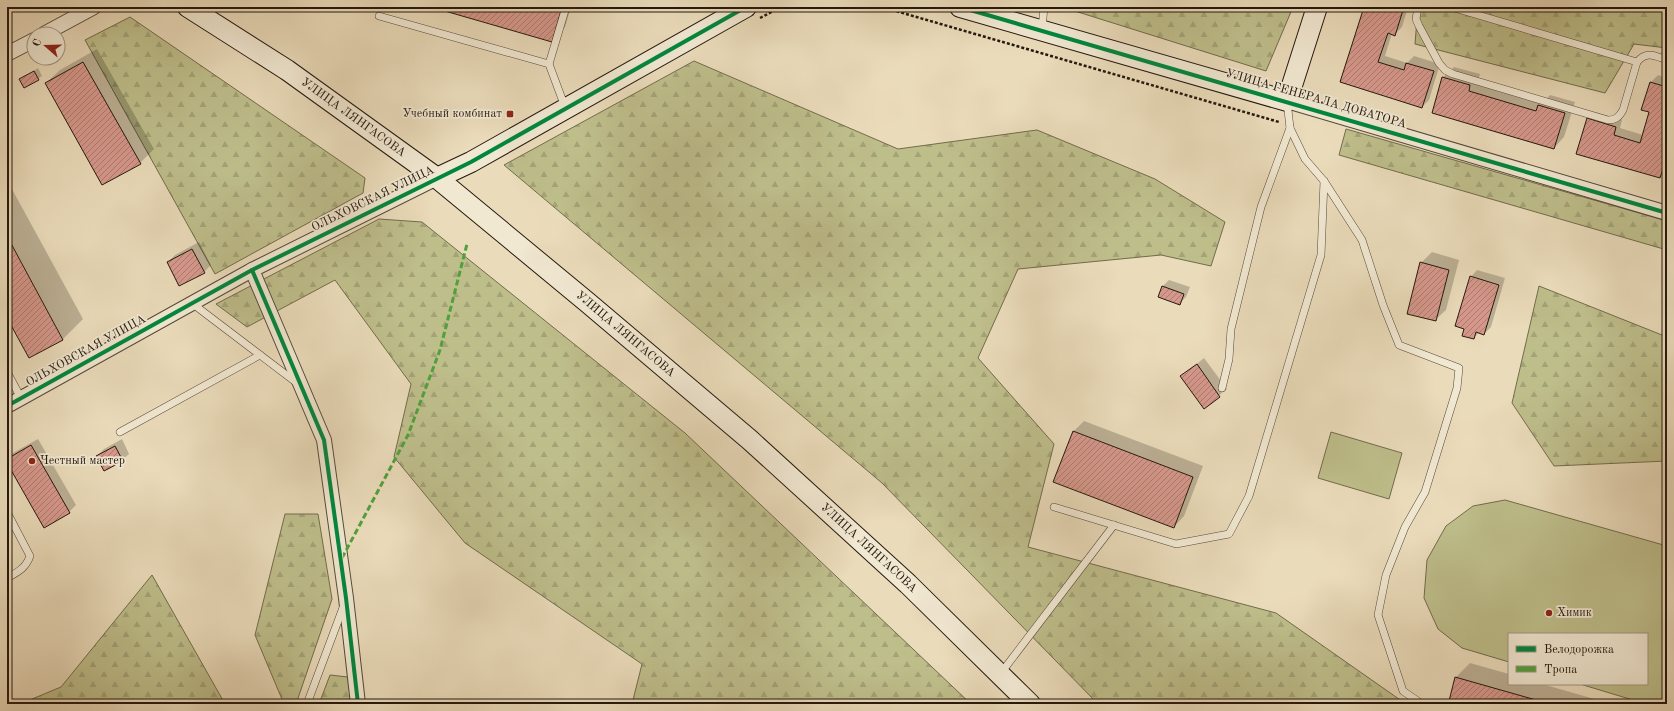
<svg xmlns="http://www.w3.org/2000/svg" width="1674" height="711" viewBox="0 0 1674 711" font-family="'Old Standard TT',serif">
<defs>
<pattern id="forest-firs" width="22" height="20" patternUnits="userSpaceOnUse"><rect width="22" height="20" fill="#bebe8b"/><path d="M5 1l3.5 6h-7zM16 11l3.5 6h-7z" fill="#a3a377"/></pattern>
<pattern id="building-hatch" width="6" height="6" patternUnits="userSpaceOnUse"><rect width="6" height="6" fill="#d6988c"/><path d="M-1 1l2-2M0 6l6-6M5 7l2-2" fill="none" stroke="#ad7b71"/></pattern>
</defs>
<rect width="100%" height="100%" fill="#eadbba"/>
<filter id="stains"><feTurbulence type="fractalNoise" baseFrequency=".005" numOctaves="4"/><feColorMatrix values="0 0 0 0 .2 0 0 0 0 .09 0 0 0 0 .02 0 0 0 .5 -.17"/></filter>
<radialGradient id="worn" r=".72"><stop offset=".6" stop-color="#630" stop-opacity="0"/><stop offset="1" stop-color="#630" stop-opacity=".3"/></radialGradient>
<g fill="url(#forest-firs)" stroke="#726b4c">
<path d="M1062,7H1293L1266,71Z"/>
<path d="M1418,7H1667V48L1634,44L1605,93L1415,44Z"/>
<path d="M130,17L365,178L363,193L215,274L85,40Z"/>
<path d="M694,61L898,149L1037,130L1155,179L1225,222L1211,266L1161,255L1018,269L978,358L1054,444L1028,547L1276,613L1406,704H1098L882,483L504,165Z"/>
<path d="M1346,129L1667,221V250L1339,155Z"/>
<path d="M379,219L422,222L685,433L971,704H632L642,664L465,543L394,457L411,384L335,280L247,327L216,304Z"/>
<path d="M1539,286L1667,337V461L1554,466L1512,403Z"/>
<path d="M285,514H318L332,599L296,704H284L255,635Z"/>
<path d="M152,575L225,704H20L61,687Z"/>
<path d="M330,675L348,677L355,704H319Z"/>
</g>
<g fill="#bebe8b" stroke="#726b4c">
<path d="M1331,432L1402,453L1389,499L1318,478Z"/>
<path d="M1505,500L1667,546V704H1646L1580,684H1647V634H1509V662L1462,648L1438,629L1424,598L1427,560L1446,526L1473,506Z"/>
</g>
<g fill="#0003">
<path d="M435,7H571L565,27L551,41Z"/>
<path d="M1365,7H1408L1402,27L1395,34L1392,33L1385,56L1407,63L1414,56L1440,64L1429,100L1422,107L1341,82Z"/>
<path d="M97,49L154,149L140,163L46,83L60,70Z"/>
<path d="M1454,67L1480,74L1478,81L1545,100L1550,95L1575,102L1564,137L1554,148L1433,112L1443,77Z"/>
<path d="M38,68L42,76L25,87L21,79Z"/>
<path d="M1658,75L1667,78V170L1660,177L1587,119L1594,112L1622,120L1620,128L1643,135L1650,112L1643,109L1651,82Z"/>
<path d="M7,180L83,319L63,339L29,357L7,316Z"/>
<path d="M199,242L211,265L204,272L168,262L175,255Z"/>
<path d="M1432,252L1459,260L1446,310L1435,320L1421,263Z"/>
<path d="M1477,270L1505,278L1491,327L1484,334L1479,332L1474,338L1465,328L1471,277Z"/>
<path d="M1169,280L1190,287L1186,297L1179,304L1162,287Z"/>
<path d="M1204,358L1227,389L1204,407L1182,376Z"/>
<path d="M1084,421L1203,466L1184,516L1174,527L1055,481L1074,431Z"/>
<path d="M38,439L76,505L69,512L7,461L13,453Z"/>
<path d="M122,439L129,454L122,460L97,456L104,449Z"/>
<path d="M1470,663L1509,674V684H1542L1612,704H1464L1450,700L1456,677Z"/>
</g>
<g fill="url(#building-hatch)" stroke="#25180e">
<path d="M431,7H562L552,42Z"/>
<path d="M1364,7H1393L1403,10L1395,36L1388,33L1378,62L1404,70L1406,63L1434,71L1422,108L1340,82Z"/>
<path d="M83,62L141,164L102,185L45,83Z"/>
<path d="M34,71L39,80L24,88L19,79Z"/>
<path d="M1442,77L1470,85L1469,91L1536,111L1538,105L1565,113L1554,149L1432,113Z"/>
<path d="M1650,82L1667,87V156L1660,178L1576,154L1587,118L1616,127L1614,135L1640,143L1649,112L1641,110Z"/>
<path d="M7,236L63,340L29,358L7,318Z"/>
<path d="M192,249L205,273L179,286L167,262Z"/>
<path d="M1420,262L1449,270L1436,321L1407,314Z"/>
<path d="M1470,276L1499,285L1484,335L1476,332L1474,339L1462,336L1464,329L1455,326Z"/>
<path d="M1162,286L1184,294L1180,305L1158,297Z"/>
<path d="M1197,364L1220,397L1204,409L1180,376Z"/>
<path d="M1073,431L1193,477L1174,528L1053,482Z"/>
<path d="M31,445L70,513L44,528L7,463V459Z"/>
<path d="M115,446L123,461L104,471L96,456Z"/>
<path d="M1455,677L1550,704H1460L1449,701Z"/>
</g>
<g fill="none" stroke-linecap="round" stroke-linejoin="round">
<defs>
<g id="lane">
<path d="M1418,7L1416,19L1419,26L1439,63L1445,70L1453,74L1608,120C1616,120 1619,117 1623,110L1637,62C1647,50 1655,56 1667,60"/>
<path d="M1451,7L1637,62"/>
<path d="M379,16L549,64L565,107"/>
<path d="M1042,29L1044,7"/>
<path d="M549,64L566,7"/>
<path d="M1287,101L1290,128L1305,159L1324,181L1362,240L1383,305L1399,345L1459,368L1457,388L1425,492L1405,527L1386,575L1378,615L1403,691L1422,704"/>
<path d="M193,304L297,383"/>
<path d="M7,372L21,398"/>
<path d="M1222,388L1229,359L1231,329L1261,207L1290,128"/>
<path d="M120,432L260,355"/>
<path d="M1054,507L1176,544L1229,534L1249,496L1321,255L1324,181"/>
<path d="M7,512L30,556C26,568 18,572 7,578"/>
<path d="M1001,673L1114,525"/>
<path d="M307,704L344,605"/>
</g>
<g id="street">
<path d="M44,34L94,7"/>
<path d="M7,54L34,40"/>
<path d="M1287,101L1667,213"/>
<path d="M252,270L324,440L346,598L358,704"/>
<path d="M7,406L252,270L437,178"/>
</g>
<g id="secondary">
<path id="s1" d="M188,7L287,70L437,178L587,302L750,440L908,584L1030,704"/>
<path d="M960,7L1287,101L1317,7"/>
<path d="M437,178L471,162L746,7"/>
</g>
</defs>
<use href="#lane" stroke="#564939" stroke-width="8"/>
<use href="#street" stroke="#564939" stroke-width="16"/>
<use href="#secondary" stroke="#25180e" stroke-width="22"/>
<g stroke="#25180e" stroke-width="2.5" stroke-dasharray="3 2" stroke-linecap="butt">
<path d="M882,7L1279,122"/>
<path d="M760,18L781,7"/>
</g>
<use href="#lane" stroke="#f1e8d2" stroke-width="7"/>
<use href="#street" stroke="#f1e8d2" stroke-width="14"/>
<use href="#secondary" stroke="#f1e8d2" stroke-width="20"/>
<path stroke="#50a13e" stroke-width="3" stroke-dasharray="6 3" stroke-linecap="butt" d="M342,558L408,435L440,350L467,244"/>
<defs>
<g id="cycleway">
<path d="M960,7L1667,213"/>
<path d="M252,270L324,440L346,598L358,704"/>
<path d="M7,406L252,270L471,162L746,7"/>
</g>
</defs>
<use href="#cycleway" stroke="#f1e8d2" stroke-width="6"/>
<use href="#cycleway" stroke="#00873e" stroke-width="4"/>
</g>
<g fill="#8f2418" stroke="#f1e8d2" stroke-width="1.5">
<rect x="506" y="110" width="8" height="8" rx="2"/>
<circle cx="32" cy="461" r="4"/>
<circle cx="1549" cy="613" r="4"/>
</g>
<g text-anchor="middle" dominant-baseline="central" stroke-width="3.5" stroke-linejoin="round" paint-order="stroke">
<g font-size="12" fill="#25180e" stroke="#f1e8d2">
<text transform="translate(1316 99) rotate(16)">УЛИЦА ГЕНЕРАЛА ДОВАТОРА</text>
<text stroke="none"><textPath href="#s1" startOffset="199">УЛИЦА ЛЯНГАСОВА</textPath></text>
<text transform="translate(373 199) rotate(-26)">ОЛЬХОВСКАЯ УЛИЦА</text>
<text stroke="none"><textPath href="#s1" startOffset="547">УЛИЦА ЛЯНГАСОВА</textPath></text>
<text transform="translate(86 351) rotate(-29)">ОЛЬХОВСКАЯ УЛИЦА</text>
<text stroke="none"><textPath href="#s1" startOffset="871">УЛИЦА ЛЯНГАСОВА</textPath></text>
</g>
<g font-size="12" fill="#25180e" stroke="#f1e8d2" text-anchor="start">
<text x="502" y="114" text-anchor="end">Учебный комбинат</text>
<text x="40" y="461">Честный мастер</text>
<text x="1557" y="613">Химик</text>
</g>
</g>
<rect width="1674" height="711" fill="none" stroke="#eadbba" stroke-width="24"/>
<rect x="8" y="8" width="1658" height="695" fill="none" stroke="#25180e" stroke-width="2"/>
<rect x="12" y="12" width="1650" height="687" fill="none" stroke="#25180e"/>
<rect x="1508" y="633" width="140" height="52" fill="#f1e8d2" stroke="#9f9584"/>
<rect x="1516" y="646" width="20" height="6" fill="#00873e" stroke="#9f9584"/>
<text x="1544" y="653" font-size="12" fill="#25180e">Велодорожка</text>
<rect x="1516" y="666" width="20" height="6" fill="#50a13e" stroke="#9f9584"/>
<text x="1544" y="673" font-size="12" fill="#25180e">Тропа</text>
<g transform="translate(46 46) rotate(290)"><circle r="19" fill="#f1e8d2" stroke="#9f9584"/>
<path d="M0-3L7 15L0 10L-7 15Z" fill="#8f2418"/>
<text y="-6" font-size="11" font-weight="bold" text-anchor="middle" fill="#25180e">С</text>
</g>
<rect width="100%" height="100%" filter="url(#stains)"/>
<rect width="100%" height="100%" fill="url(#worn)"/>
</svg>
